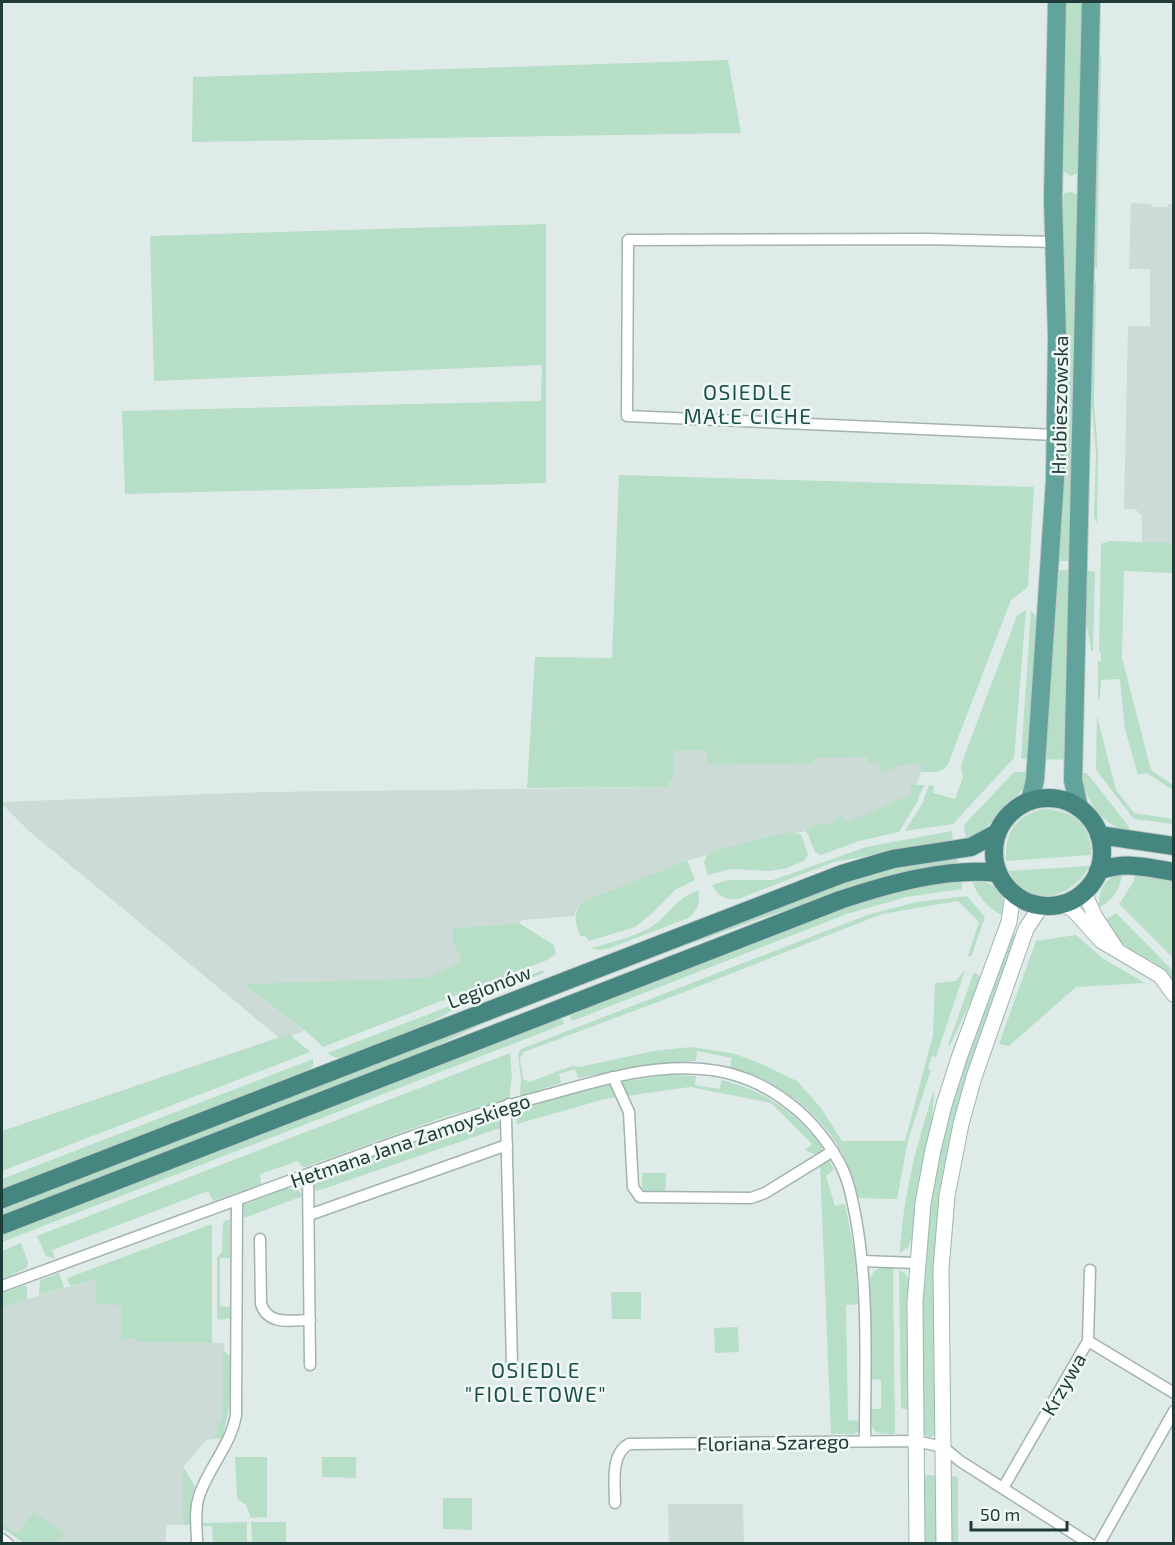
<svg xmlns="http://www.w3.org/2000/svg" width="1175" height="1545" viewBox="0 0 1175 1545" font-family="'Exo 2',sans-serif">
<rect width="100%" height="100%" fill="#dfebe8"/>
<g fill="#cddbd7">
<path d="M1131,203L1151,204L1152,207H1168V204H1173V573L1142,543V516L1135,509H1124L1128,326H1150V269H1129Z"/>
<path d="M669,747L928,755L912,796L849,823L760,840L682,862L584,901L576,910L574,916L522,920L519,923L453,928V942L462,961L428,978L282,1040L30,832L2,804V802L264,792L669,787Z"/>
<path d="M96,1279L121,1305L137,1342L224,1343L223,1407L220,1427L214,1439L206,1440L183,1467V1525H166V1543H31L2,1524V1308L27,1299Z"/>
<path d="M668,1504H742L743,1508L744,1543H669Z"/>
</g>
<g fill="#b7dec7">
<path d="M1066,2H1085L1080,170L1078,173L1071,176L1064,172L1063,167Z"/>
<path d="M1101,55L1097,269L1093,266L1099,58Z"/>
<path d="M728,60L741,133L192,142L193,77Z"/>
<path d="M1072,192L1079,196L1072,561H1059L1065,451L1066,386L1062,199L1065,193Z"/>
<path d="M546,224V483L125,494L122,411L541,401L542,365L154,381L150,236Z"/>
<path d="M1096,280L1094,403L1098,453L1097,523L1094,517L1096,453L1091,397L1093,290Z"/>
<path d="M619,475L1034,487L1028,587L1011,600L948,764C941,774 933,772 921,772V763L901,765L882,773L878,762L868,764L867,757L813,758V763L710,765L707,763V750L673,751V780L669,781V787L527,788L535,657L612,658Z"/>
<path d="M1109,541L1173,543V573L1124,571L1122,658L1151,770L1173,785V790L1147,773L1138,775L1125,729L1120,679L1101,680L1100,696L1098,701V661H1101V652H1099L1101,544Z"/>
<path d="M1059,570H1072L1068,760L1045,759Z"/>
<path d="M1087,570L1095,572L1093,651H1091L1086,618Z"/>
<path d="M1026,610L1014,758L953,824L905,831L922,804L929,785L934,786L933,793L955,799L963,777L961,765L1017,616Z"/>
<path d="M1031,611L1039,618L1030,759H1021Z"/>
<path d="M1097,716L1116,790L1134,813L1173,819V824L1134,819L1096,770Z"/>
<path d="M1014,772H1029C1023,797 1016,793 1001,809C990,822 985,835 966,839L964,825Z"/>
<path d="M1083,773H1087L1129,827V832C1105,827 1081,798 1083,773Z"/>
<path d="M911,785H924L917,802L899,832L859,841L821,855L815,852L806,830C822,819 828,830 842,814L846,822H848L912,794L910,787Z"/>
<path d="M1043,809C1073,810 1091,824 1091,855L1006,861C1005,831 1015,817 1043,809Z"/>
<path d="M952,831L953,841L834,862L738,899C726,900 717,896 712,885L728,880H773L866,847Z"/>
<path d="M793,832L801,835L808,854L804,861L784,869L768,871L730,869L708,875L704,862L708,853L762,838Z"/>
<path d="M957,856L958,865L812,902L762,918L607,974L851,878L905,864Z"/>
<path d="M687,860L695,880L675,890L650,915L635,927L589,941L585,935L581,937C575,922 572,913 584,901Z"/>
<path d="M1089,866C1071,900 1029,909 1009,871Z"/>
<path d="M1122,873C1121,889 1112,900 1099,908C1098,891 1104,877 1122,873Z"/>
<path d="M1135,873L1173,880V958L1119,904L1134,881Z"/>
<path d="M972,880C994,882 1007,890 1002,915C989,910 976,894 972,880Z"/>
<path d="M961,881L962,889L906,897L847,914L572,1021L569,1013L853,903L907,888Z"/>
<path d="M698,890C701,902 698,911 688,918L610,948L600,950L591,948C612,942 636,937 654,925C672,912 674,900 698,890Z"/>
<path d="M967,896L985,917L971,957L968,956L979,922L958,901L882,914L674,996L524,1052L520,1058L523,1079L530,1082L572,1066L579,1067L654,1051L691,1047L735,1054L757,1062L797,1081L821,1108L842,1141H905L933,1035L935,983L956,981L965,970L936,1057L932,1056L928,1068L931,1070L908,1140L897,1199L858,1198C846,1132 792,1084 730,1067L732,1058L697,1051L696,1061L646,1065L578,1078L575,1069L559,1074L561,1083L520,1096L521,1079L518,1054L521,1049L870,914L917,902Z"/>
<path d="M1116,913L1173,971V980C1161,963 1143,958 1126,946C1117,940 1110,930 1104,921Z"/>
<path d="M519,923L554,945L556,954L547,960L323,1047L306,1031L244,984L426,978L462,961L453,942V928Z"/>
<path d="M1011,934L1016,935L958,1103L942,1180L935,1260L936,1434L929,1438L923,1432C922,1348 920,1265 934,1182C948,1096 982,1015 1011,934Z"/>
<path d="M1076,935L1102,958L1145,983L1076,987L1009,1046L999,1044L1036,941Z"/>
<path d="M543,970L544,973L463,1005L414,1031L343,1058L334,1057L328,1053Z"/>
<path d="M974,972L979,976V984L950,1045H948Z"/>
<path d="M552,994L554,996L482,1024L426,1051L2,1216V1206Z"/>
<path d="M561,1016L564,1024L2,1242V1232Z"/>
<path d="M289,1034L310,1052L2,1171V1131Z"/>
<path d="M510,1053L512,1076L509,1099L447,1116L305,1167L301,1166L298,1161L260,1174L261,1184L213,1201L208,1191L52,1250L55,1259L46,1256L37,1236Z"/>
<path d="M313,1059V1066L309,1071L2,1191V1179Z"/>
<path d="M668,1075L696,1076L695,1085L719,1089L722,1080C766,1091 794,1112 822,1146V1151L816,1155L805,1150L812,1144L771,1103L690,1087L605,1099L517,1124L516,1114L517,1110L608,1084Z"/>
<path d="M933,1093L934,1094L932,1121L915,1210L912,1239L908,1247L900,1253C903,1196 916,1147 933,1093Z"/>
<path d="M488,1119L497,1120L503,1127L317,1191L314,1189L316,1179L321,1175L446,1130Z"/>
<path d="M826,1160H829L834,1170L826,1176L835,1206L845,1204L854,1250L858,1304L846,1305L848,1420L860,1421V1430L854,1434H831L820,1164Z"/>
<path d="M642,1173H666L665,1194L645,1193L642,1188Z"/>
<path d="M287,1188L298,1190L303,1196L244,1218L243,1205Z"/>
<path d="M226,1220H230V1258H220V1306L230,1307V1318L220,1320L217,1318V1258L222,1252L223,1223Z"/>
<path d="M212,1224V1343L137,1342L136,1339H121V1305L96,1304V1279L70,1286L67,1278Z"/>
<path d="M21,1243L28,1262L27,1268L2,1279V1251Z"/>
<path d="M881,1267L893,1268L895,1434C872,1434 871,1432 871,1409H881V1380L871,1379L870,1279L874,1271Z"/>
<path d="M899,1270L905,1273L909,1280V1409H903L901,1407Z"/>
<path d="M59,1273L64,1288L39,1295L40,1280Z"/>
<path d="M25,1285L27,1288V1299L2,1308V1293Z"/>
<path d="M611,1292H641V1319H612Z"/>
<path d="M738,1327L739,1352L715,1353L714,1328Z"/>
<path d="M223,1350L231,1358C230,1385 231,1412 222,1438L214,1439L222,1417Z"/>
<path d="M235,1457H267V1517L251,1518L246,1505L237,1499Z"/>
<path d="M322,1457H356V1478L322,1477Z"/>
<path d="M183,1467L195,1486L191,1500L190,1525H183Z"/>
<path d="M927,1475L936,1476L937,1543H925L924,1477Z"/>
<path d="M952,1476L958,1477V1543H952Z"/>
<path d="M443,1498H472V1530L443,1529Z"/>
<path d="M33,1512L64,1533L57,1543H24L2,1528V1524L18,1534Z"/>
<path d="M247,1522V1543H213L212,1526H203V1523Z"/>
<path d="M251,1522H286V1543H252Z"/>
</g>
<g fill="none" stroke-linecap="round" stroke-linejoin="round">
<defs>
<g id="minor">
<path d="M1054,242L928,239L628,240L627,416L1056,435"/>
<path d="M613,1077L629,1112L633,1187L640,1197L751,1198L765,1193L833,1151"/>
<path d="M509,1104L506,1118L512,1365"/>
<path d="M308,1174L310,1365"/>
<path d="M309,1215L507,1145"/>
<path d="M260,1239L261,1304C268,1326 291,1320 310,1320"/>
<path d="M862,1261L916,1263"/>
<path d="M2,1286C103,1249 204,1212 305,1175C384,1146 462,1117 543,1096C595,1082 647,1064 702,1069C760,1073 811,1111 839,1162C849,1180 852,1199 856,1219C869,1292 865,1367 865,1440"/>
<path d="M1088,1341L1174,1393"/>
<path d="M1003,1488L1088,1341L1090,1270"/>
<path d="M615,1503C615,1484 610,1454 629,1444L916,1441L943,1447L960,1461L1090,1544"/>
<path d="M2,1539L8,1544"/>
<path d="M197,1544C197,1528 194,1511 199,1496C208,1468 231,1445 236,1415L237,1200"/>
<path d="M1099,1544L1174,1411"/>
</g>
<g id="tertiary">
<path d="M1084,892L1095,916L1116,948"/>
<path d="M1063,904L1074,911L1101,941L1160,976L1174,995"/>
</g>
<g id="secondary">
<path d="M917,1544L915,1302L923,1203L933,1150L944,1105L959,1058L1009,922L1013,893"/>
<path d="M944,1544L941,1269L947,1196L961,1124L974,1077L1026,929L1041,906"/>
</g>
<g id="primary">
<path d="M1030,801L1035,780L1055,480L1057,336L1053,199L1057,2"/>
<path d="M1079,808L1073,780L1091,2"/>
</g>
<g id="trunk">
<circle cx="1048" cy="852" r="54"/>
<path d="M1099,835L1174,846"/>
<path d="M1098,871C1126,861 1146,867 1174,872"/>
<path d="M2,1199L842,874L893,859L971,847L997,833"/>
<path d="M2,1225L840,900C888,884 948,867 998,873"/>
</g>
</defs>
<use href="#minor" stroke="#a2b3b0" stroke-width="13"/>
<use href="#tertiary" stroke="#a2b3b0" stroke-width="16"/>
<use href="#secondary" stroke="#9eb7b2" stroke-width="17"/>
<use href="#primary" stroke="#c1c8c7" stroke-width="20"/>
<use href="#trunk" stroke="#c1c8c7" stroke-width="20"/>
<use href="#minor" stroke="#fff" stroke-width="10"/>
<use href="#tertiary" stroke="#fff" stroke-width="14"/>
<use href="#secondary" stroke="#fff" stroke-width="15"/>
<use href="#primary" stroke="#62a39c" stroke-width="18"/>
<use href="#trunk" stroke="#468680" stroke-width="18"/>
</g>
<g text-anchor="middle" dominant-baseline="central" stroke-width="5" stroke-linejoin="round" paint-order="stroke">
<g font-size="20" fill="#203c38" stroke="#f0f8f5">
<text transform="translate(1059 405) rotate(-89)">Hrubieszowska</text>
<text transform="translate(489 986) rotate(-21)">Legionów</text>
<text transform="translate(410 1140) rotate(-19)">Hetmana Jana Zamoyskiego</text>
<text transform="translate(1063 1384) rotate(-60)">Krzywa</text>
<text transform="translate(773 1442) rotate(-1)">Floriana Szarego</text>
</g>
<g font-size="21" letter-spacing="1.5" fill="#1b4f4a" stroke="#f0f8f5">
<text x="748" y="391">OSIEDLE<tspan x="748" dy="24">MAŁE CICHE</tspan></text>
<text x="536" y="1369">OSIEDLE<tspan x="536" dy="24">"FIOLETOWE"</tspan></text>
</g>
</g>
<rect width="1175" height="1545" fill="none" stroke="#203c38" stroke-width="6"/>
<path d="M971 1521v9h96v-9" fill="none" stroke="#203c38" stroke-width="3"/>
<text x="980" y="1521" font-size="18" fill="#203c38" stroke="#f0f8f5" stroke-width="4.5" paint-order="stroke">50 m</text>
</svg>
